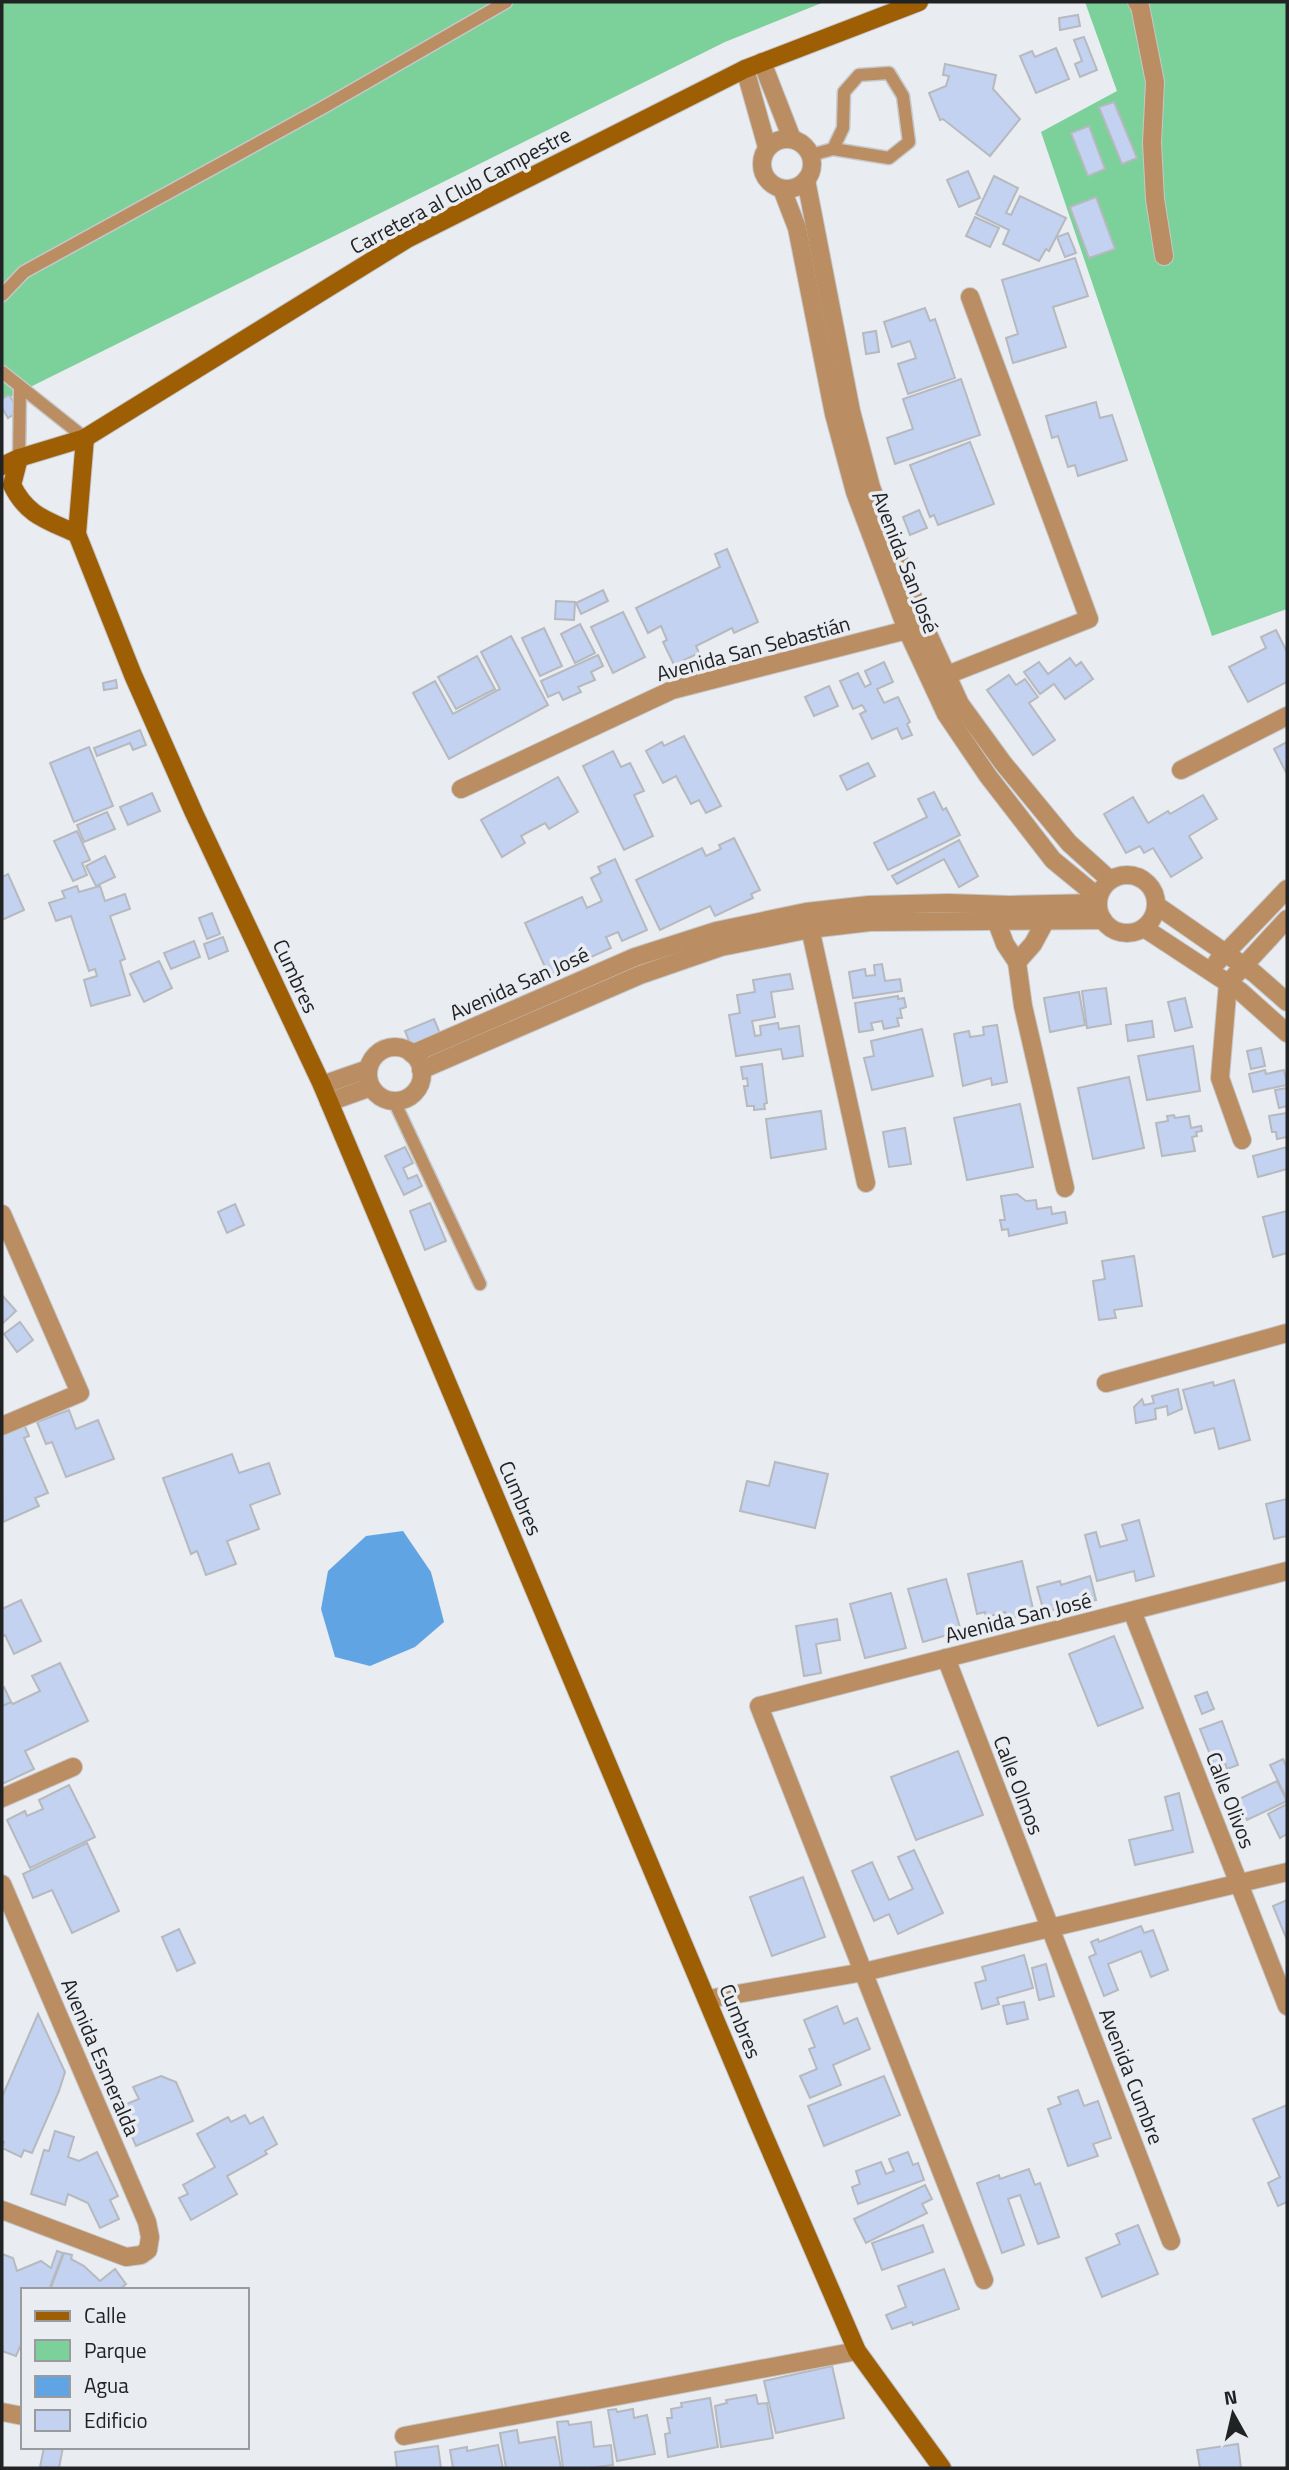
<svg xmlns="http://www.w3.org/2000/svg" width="1289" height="2470" viewBox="0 0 1289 2470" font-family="'Titillium Web',sans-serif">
<rect width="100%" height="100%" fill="#e9ecf1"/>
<g fill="#7cd099">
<path d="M2,2H824L725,42L2,401Z"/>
<path d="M1085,2H1287V609L1212,636L1041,132L1117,91Z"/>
</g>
<path fill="#61a4e4" d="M403,1531L431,1572L444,1622L415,1647L370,1666L335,1657L321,1609L328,1571L366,1536Z"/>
<g fill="#c3d2f1" stroke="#b6b9be" stroke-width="2">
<path d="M1078,15L1080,26L1060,30L1059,18Z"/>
<path d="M1084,37L1097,70L1080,77L1075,64L1082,61L1074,40Z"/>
<path d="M1056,48L1069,79L1036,93L1020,56L1032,51L1035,57Z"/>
<path d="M945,64L996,75L993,89L1020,119L990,156L943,119L940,120L929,93L946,86L949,76L943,75Z"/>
<path d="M1114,102L1137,158L1122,164L1099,107Z"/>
<path d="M1089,126L1105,169L1088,176L1071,133Z"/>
<path d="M968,171L980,198L959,207L947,180Z"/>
<path d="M994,176L1018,188L1006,213L1011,215L1020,196L1066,218L1049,251L1046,249L1039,261L1003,244L1009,230L976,214Z"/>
<path d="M1096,197L1115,249L1089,258L1070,207Z"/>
<path d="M975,217L999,228L990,247L966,236Z"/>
<path d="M1068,233L1076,253L1065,257L1057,237Z"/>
<path d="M1075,258L1088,296L1053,307L1066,347L1013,363L1006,338L1018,334L1002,280Z"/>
<path d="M925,308L930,321L935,319L955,378L908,394L898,364L916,358L910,341L892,347L884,322Z"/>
<path d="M876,331L879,352L866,354L863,333Z"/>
<path d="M961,379L980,435L895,464L887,438L913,429L903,399Z"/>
<path d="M9,395L19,411L8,418L2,408V399Z"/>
<path d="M1096,402L1100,418L1112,415L1127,460L1078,476L1075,465L1068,467L1058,436L1052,438L1046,416Z"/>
<path d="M970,442L994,504L938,525L934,515L930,517L910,465Z"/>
<path d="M919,510L927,528L910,535L903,517Z"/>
<path d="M727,549L758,622L734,633L732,628L696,646L699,653L674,665L663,642L667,640L661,626L648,633L636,608L720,567L715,554Z"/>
<path d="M603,590L608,601L581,614L576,603Z"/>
<path d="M556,601L575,602L574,620L555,619Z"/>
<path d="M623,612L645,657L613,673L591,627Z"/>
<path d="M580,624L595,653L575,663L561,634Z"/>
<path d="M544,628L562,666L540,676L522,638Z"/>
<path d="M1276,630L1287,652V682L1248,702L1229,667L1266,648L1261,637Z"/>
<path d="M511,636L548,705L449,759L413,693L435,681L453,714L500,689L481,652Z"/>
<path d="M598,655L603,666L591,672L595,680L578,687L581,692L563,700L559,692L548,697L541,681Z"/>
<path d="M477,656L495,689L456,709L438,677Z"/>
<path d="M1070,658L1076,666L1081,662L1093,679L1065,699L1054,684L1040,694L1024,672L1039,662L1048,674Z"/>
<path d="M884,662L893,682L877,689L884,703L898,697L910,722L907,724L912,735L902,739L897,728L872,739L860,714L866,711L862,705L853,709L840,681L858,673L865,687L871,684L865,671Z"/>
<path d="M1009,675L1016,685L1025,679L1038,697L1029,703L1055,740L1033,755L987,690Z"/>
<path d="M116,680L117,688L104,690L103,683Z"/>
<path d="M829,686L838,706L814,716L805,697Z"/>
<path d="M140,730L146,745L133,750L130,743L97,756L94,748Z"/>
<path d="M684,736L721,806L706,813L699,800L691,804L676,776L663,783L646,751L662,742L664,746Z"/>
<path d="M1287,742V774L1274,749Z"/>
<path d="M89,747L113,806L74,822L50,763Z"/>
<path d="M613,751L621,767L630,763L644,791L634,795L653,836L624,850L583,766Z"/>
<path d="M868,763L875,776L847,790L840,776Z"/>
<path d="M558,777L578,812L549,829L545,823L521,836L525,843L502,857L481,820Z"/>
<path d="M934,792L943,810L946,808L960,835L888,870L874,843L927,817L918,799Z"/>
<path d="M152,793L160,811L128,825L120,807Z"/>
<path d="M1203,795L1217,819L1189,836L1202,858L1171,877L1153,848L1144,853L1140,846L1126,853L1104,814L1133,797L1148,823L1168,811L1170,814Z"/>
<path d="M107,812L115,829L84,842L77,825Z"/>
<path d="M77,831L90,860L82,863L87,875L73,881L54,841Z"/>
<path d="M734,838L760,890L751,894L753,898L715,916L710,906L660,930L636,880L702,848L706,856L721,849L719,845Z"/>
<path d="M959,840L978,876L959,887L944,859L897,884L892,876Z"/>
<path d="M105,856L115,877L96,886L86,866Z"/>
<path d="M615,859L647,930L622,941L618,932L606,937L611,948L549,976L525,923L582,897L587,908L602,901L591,878L601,873L598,867Z"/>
<path d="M8,874L24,910L2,920V877Z"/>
<path d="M77,886L79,892L100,886L105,901L125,894L130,909L110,916L125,959L120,961L130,995L91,1006L84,980L97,976L95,969L89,971L71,916L56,921L49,903L65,898L62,891Z"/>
<path d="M212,913L220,934L207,939L199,918Z"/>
<path d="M223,937L228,951L209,959L204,944Z"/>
<path d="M194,941L200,957L171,969L164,953Z"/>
<path d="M159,961L172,988L144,1002L130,974Z"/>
<path d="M882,964L885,981L900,979L902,991L853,998L849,972L865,969L866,976L875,975L874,965Z"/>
<path d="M790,974L793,989L771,992L775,1017L752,1021L755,1036L761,1035L760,1026L778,1023L779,1029L799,1026L803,1056L783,1059L781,1049L736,1056L729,1015L740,1013L737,995L755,992L753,980Z"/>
<path d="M1106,988L1111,1024L1087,1028L1082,991Z"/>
<path d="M1079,992L1085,1025L1050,1032L1044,998Z"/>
<path d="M898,996V999L904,998L906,1007L900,1009L902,1018H897L899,1026L884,1029L882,1021L871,1023L873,1030L859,1032L855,1003Z"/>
<path d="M1185,998L1192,1027L1175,1031L1168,1002Z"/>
<path d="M434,1019L441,1036L412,1048L405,1031Z"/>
<path d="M1152,1021L1154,1037L1128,1041L1126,1025Z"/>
<path d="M997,1025L1007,1082L992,1085L991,1078L963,1086L954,1034L969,1031L970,1037L984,1035L983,1027Z"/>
<path d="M922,1029L933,1076L872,1090L864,1058L874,1056L871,1041Z"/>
<path d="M1193,1046L1200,1091L1147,1100L1138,1056Z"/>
<path d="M1261,1048L1265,1066L1251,1069L1247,1051Z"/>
<path d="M762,1064L767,1103L764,1104L765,1109L754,1110V1106H747L744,1086H748L747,1078L743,1079L741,1067Z"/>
<path d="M1265,1070L1266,1074L1284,1070L1287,1085L1253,1092L1249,1074Z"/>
<path d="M1129,1077L1144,1148L1093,1159L1078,1088Z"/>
<path d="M1287,1088V1106L1279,1108L1275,1090Z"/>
<path d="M1020,1104L1033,1167L967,1180L954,1118Z"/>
<path d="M821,1111L826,1149L771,1158L766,1119Z"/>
<path d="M1287,1113V1137L1277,1139L1276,1132H1272L1269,1116Z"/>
<path d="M1174,1115L1175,1118L1189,1116L1191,1128L1201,1126L1202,1131L1196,1132L1197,1136L1192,1137L1195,1151L1162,1156L1156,1123L1168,1121L1167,1116Z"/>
<path d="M905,1128L911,1164L889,1167L883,1132Z"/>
<path d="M405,1147L413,1163L403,1168L408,1179L417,1175L422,1186L404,1195L385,1156Z"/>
<path d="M1287,1147V1169L1258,1177L1253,1156Z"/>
<path d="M1017,1194L1026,1201L1036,1200L1037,1209L1051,1207L1052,1214L1065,1212L1067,1223L1009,1236L1008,1229L1002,1230L1000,1220H1005L1001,1196Z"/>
<path d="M430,1203L446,1241L425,1250L410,1211Z"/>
<path d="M235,1204L244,1225L227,1233L218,1212Z"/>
<path d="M1287,1211V1253L1273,1257L1263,1217Z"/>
<path d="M1134,1256L1142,1306L1114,1310L1116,1318L1099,1320L1093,1281L1105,1279L1102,1261Z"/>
<path d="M2,1295L16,1311L2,1324Z"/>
<path d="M20,1322L33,1340L17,1352L4,1334Z"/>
<path d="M1234,1380L1250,1440L1219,1449L1214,1428L1195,1433L1183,1390L1213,1382L1214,1386Z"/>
<path d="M1178,1389L1182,1409L1168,1415L1167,1406L1155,1409L1156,1419L1136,1423L1134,1407L1142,1399L1144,1405L1154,1403L1152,1396Z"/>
<path d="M69,1410L76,1429L98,1420L114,1459L66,1477L52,1442L46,1444L37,1422Z"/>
<path d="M23,1422L29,1436L24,1438L48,1493L35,1498L39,1506L3,1522L2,1431Z"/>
<path d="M232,1454L239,1473L269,1463L280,1494L250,1505L259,1529L227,1541L236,1564L206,1575L197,1551L191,1554L163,1478Z"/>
<path d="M775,1462L828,1474L815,1528L740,1511L747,1481L769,1486Z"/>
<path d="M1287,1499V1536L1274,1539L1266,1504Z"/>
<path d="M1139,1520L1154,1576L1136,1581L1134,1571L1097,1581L1085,1535L1096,1532L1100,1547L1127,1540L1122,1525Z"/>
<path d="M1022,1561L1034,1613L1007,1619L1005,1612L986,1617L985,1612L977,1614L968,1574Z"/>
<path d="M1090,1576L1096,1600L1044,1612L1037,1587L1060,1581L1061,1585Z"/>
<path d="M946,1579L961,1631L923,1642L908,1589Z"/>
<path d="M891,1593L906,1648L865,1658L850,1604Z"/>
<path d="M21,1600L41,1641L14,1654L5,1635L2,1637V1609Z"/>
<path d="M837,1619L840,1640L816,1644L821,1673L804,1676L796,1626Z"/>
<path d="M1114,1636L1143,1708L1098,1726L1069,1654Z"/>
<path d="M60,1663L88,1721L25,1751L34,1769L2,1784V1706L11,1702L13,1704L40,1691L32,1676Z"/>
<path d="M4,1687L11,1702L2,1706V1688Z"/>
<path d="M1207,1692L1214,1709L1202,1714L1195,1696Z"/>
<path d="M1222,1721L1238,1765L1227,1769L1225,1763L1215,1767L1200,1729Z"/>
<path d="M958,1751L983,1815L916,1840L891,1777Z"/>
<path d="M1283,1759L1287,1768V1799L1270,1765Z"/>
<path d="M1277,1781L1287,1801L1247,1820L1237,1800Z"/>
<path d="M69,1785L95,1837L30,1868L7,1820L25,1811L27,1816L43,1809L39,1800Z"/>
<path d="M1179,1793L1193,1852L1135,1865L1129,1840L1173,1830L1165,1797Z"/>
<path d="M1287,1804V1834L1280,1838L1268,1814Z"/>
<path d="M87,1843L119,1911L72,1933L52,1890L33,1898L23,1874Z"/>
<path d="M914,1850L943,1913L898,1934L889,1914L874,1921L852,1871L872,1862L889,1900L913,1889L898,1857Z"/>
<path d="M803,1877L825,1937L772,1956L750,1897Z"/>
<path d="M1287,1900V1940L1273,1906Z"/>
<path d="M1141,1926L1144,1933L1153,1930L1168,1970L1151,1977L1141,1951L1108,1964L1118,1990L1104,1996L1089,1957L1096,1954L1091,1942L1098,1939L1099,1942Z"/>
<path d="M179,1929L195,1963L177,1971L162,1937Z"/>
<path d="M1024,1955L1033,1988L997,1998L999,2004L982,2009L975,1983L986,1980L982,1967Z"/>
<path d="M1046,1964L1054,1996L1039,2000L1032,1968Z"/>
<path d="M1024,2002L1028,2019L1007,2024L1003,2006Z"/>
<path d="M837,2006L844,2024L857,2018L870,2049L833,2065L841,2085L810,2098L800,2076L817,2069L809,2049L815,2047L804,2020Z"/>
<path d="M38,2014L65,2072L59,2091L32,2153L24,2150L21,2157L2,2148L4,2142L2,2141V2097Z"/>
<path d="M161,2076L176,2082L193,2121L136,2146L119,2107L139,2099L133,2087Z"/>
<path d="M884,2076L900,2115L824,2146L808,2106Z"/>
<path d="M1078,2090L1084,2106L1098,2101L1111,2138L1093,2144L1098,2156L1068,2166L1048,2109L1061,2104L1058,2097Z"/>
<path d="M1287,2105V2202L1278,2206L1268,2183L1280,2177L1253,2119Z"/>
<path d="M245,2115L250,2124L263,2117L277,2144L265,2151L267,2154L227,2176L237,2194L191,2220L179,2198L188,2194L183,2185L215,2167L197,2134L228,2117L231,2122Z"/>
<path d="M55,2131L74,2137L68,2157L79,2161L97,2152L118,2196L110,2200L119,2219L100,2228L88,2203L68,2194L65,2205L31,2194L44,2150L49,2151Z"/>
<path d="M908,2152L913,2165L918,2163L924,2180L858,2204L852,2187L860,2184L856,2171L881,2162L886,2174L894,2171L889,2159Z"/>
<path d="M1029,2169L1035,2185L1040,2183L1059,2237L1038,2244L1020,2195L1008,2199L1024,2245L1002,2253L977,2183L999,2175L1000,2179Z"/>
<path d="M925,2185L932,2199L922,2204L927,2213L866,2243L854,2219Z"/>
<path d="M923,2225L933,2252L882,2270L872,2243Z"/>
<path d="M1138,2225L1158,2274L1102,2297L1086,2258L1120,2244L1116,2234Z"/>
<path d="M57,2251L63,2253L49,2290H23V2340L16,2356L2,2351V2254L13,2258L17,2271L41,2261L51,2268Z"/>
<path d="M64,2253L72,2255L71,2259L84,2266L100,2281L115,2269L126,2284L119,2290H50Z"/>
<path d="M944,2269L959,2309L913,2325L912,2322L892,2329L886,2315L906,2307L898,2286Z"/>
<path d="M832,2366L844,2418L776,2433L764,2381Z"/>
<path d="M756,2395L758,2404L767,2403L773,2438L721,2447L715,2406L727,2403L726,2400Z"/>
<path d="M710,2398L718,2447L668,2457L665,2434L670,2433L667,2418H672L671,2409L682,2407L681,2403Z"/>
<path d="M616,2409L617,2412L633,2409L634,2418L647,2415L655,2454L617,2461L608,2410Z"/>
<path d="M568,2421L569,2425L591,2422L594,2447L611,2445L613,2465L589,2468H563L557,2422Z"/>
<path d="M517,2430L519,2443L555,2437L561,2468H506L500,2433Z"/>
<path d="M1238,2444L1241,2468H1200L1197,2450Z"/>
<path d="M498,2445L503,2468H453L450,2450L467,2447V2451Z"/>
<path d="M438,2446L441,2468H397L395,2452Z"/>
<path d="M44,2447H63L59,2468L40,2467Z"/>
</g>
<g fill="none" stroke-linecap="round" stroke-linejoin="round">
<defs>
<g id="lane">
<path d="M811,155L833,149L889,158L909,142L903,96L889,73L859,75L844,92L843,128L833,149"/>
<path d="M2,295L24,272L322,108L506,2"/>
<path d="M2,372L85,438"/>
<path d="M19,458L20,388"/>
<path d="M394,1101L480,1284"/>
</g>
<g id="street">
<path d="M1137,2L1140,6L1155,82L1152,143L1155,199L1164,256"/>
<path d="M762,62L792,139"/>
<path d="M745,69L767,147"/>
<circle cx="787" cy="164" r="25"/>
<path d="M806,180L851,411L871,487L922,621L960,704L1003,763L1069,843L1110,880"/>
<path d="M782,189L797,228L834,414L855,492L907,630L946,714L988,776L1053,860L1098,897"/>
<path d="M937,679L1089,619L970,297"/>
<path d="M1181,770L1287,716"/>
<path d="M461,789L672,690L907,630"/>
<circle cx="1127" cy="904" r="29"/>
<path d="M1156,905L1254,973L1287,1002"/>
<path d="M808,919L866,1183"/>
<path d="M996,920L1005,944L1017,962L1023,1006L1065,1188"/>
<path d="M1144,928L1240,991L1287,1033"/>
<path d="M1017,962L1033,944L1046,920"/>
<path d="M1217,962L1287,889"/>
<circle cx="395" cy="1074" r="27"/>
<path d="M412,1054L635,957L716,931L806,912L869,905L948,903L1010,905L1098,903"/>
<path d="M421,1070L640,975L721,947L810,929L870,922L1103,920"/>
<path d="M322,1085L368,1069"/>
<path d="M329,1102L371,1087"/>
<path d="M1242,1140L1220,1078L1228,983L1287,919"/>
<path d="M2,1214L80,1393L2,1426"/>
<path d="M1106,1383L1287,1333"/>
<path d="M1132,1611L1287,2006"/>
<path d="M946,1658L1171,2241"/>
<path d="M2,1798L73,1767"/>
<path d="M2,1884L147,2222L150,2237L148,2250L141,2255L126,2257L2,2210"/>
<path d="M708,1999L864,1972L1287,1872"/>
<path d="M984,2280L759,1706L1287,1571"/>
<path d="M2,2412L23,2416"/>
<path d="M404,2436L857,2351"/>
</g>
<g id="secondary">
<path d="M85,438L77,534L133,675L194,813L322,1085L759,2124L857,2351L942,2468"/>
<path d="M19,458L12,485C27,516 47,520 77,534"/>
<path d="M2,466L19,458L85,438L407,239L745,69L919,2"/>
</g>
</defs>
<use href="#lane" stroke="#c5c8cc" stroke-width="15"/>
<use href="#street" stroke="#c5c8cc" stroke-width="20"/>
<use href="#secondary" stroke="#c5c8cc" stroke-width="20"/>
<use href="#lane" stroke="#ba8e62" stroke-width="12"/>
<use href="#street" stroke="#ba8e62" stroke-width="18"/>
<use href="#secondary" stroke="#9e5e04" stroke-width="18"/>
</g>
<g text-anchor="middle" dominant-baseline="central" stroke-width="7" stroke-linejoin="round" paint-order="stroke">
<g font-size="21" fill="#212224" stroke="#e9ecf1">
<text transform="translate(460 190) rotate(-28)">Carretera al Club Campestre</text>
<text transform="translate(906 562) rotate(69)">Avenida San José</text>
<text transform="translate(753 648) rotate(-15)">Avenida San Sebastián</text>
<text transform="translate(296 976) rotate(65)">Cumbres</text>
<text transform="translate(519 983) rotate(-24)">Avenida San José</text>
<text transform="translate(521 1498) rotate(67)">Cumbres</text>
<text transform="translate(1018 1617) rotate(-14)">Avenida San José</text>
<text transform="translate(1019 1785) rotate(69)">Calle Olmos</text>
<text transform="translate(1231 1800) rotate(69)">Calle Olivos</text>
<text transform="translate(741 2021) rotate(68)">Cumbres</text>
<text transform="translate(101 2057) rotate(67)">Avenida Esmeralda</text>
<text transform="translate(1132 2076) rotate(69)">Avenida Cumbre</text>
</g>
</g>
<rect width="1289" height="2470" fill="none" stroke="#212224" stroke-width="7"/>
<rect x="21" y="2288" width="228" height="161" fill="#e9ecf1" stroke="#999b9f" stroke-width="2"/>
<rect x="35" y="2311" width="35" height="10" fill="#9e5e04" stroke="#999b9f" stroke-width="2"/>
<text x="84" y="2323" font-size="21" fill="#212224">Calle</text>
<rect x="35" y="2340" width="35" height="21" fill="#7cd099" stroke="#999b9f" stroke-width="2"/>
<text x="84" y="2358" font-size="21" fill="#212224">Parque</text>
<rect x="35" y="2376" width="35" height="21" fill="#61a4e4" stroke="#999b9f" stroke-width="2"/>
<text x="84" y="2393" font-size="21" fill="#212224">Agua</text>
<rect x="35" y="2410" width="35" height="21" fill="#c3d2f1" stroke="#999b9f" stroke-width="2"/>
<text x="84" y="2428" font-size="21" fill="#212224">Edificio</text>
<g transform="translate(1233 2414) rotate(352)" stroke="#e9ecf1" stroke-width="5" paint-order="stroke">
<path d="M0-5L12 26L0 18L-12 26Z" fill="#212224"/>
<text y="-10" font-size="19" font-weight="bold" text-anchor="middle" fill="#212224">N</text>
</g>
</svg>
